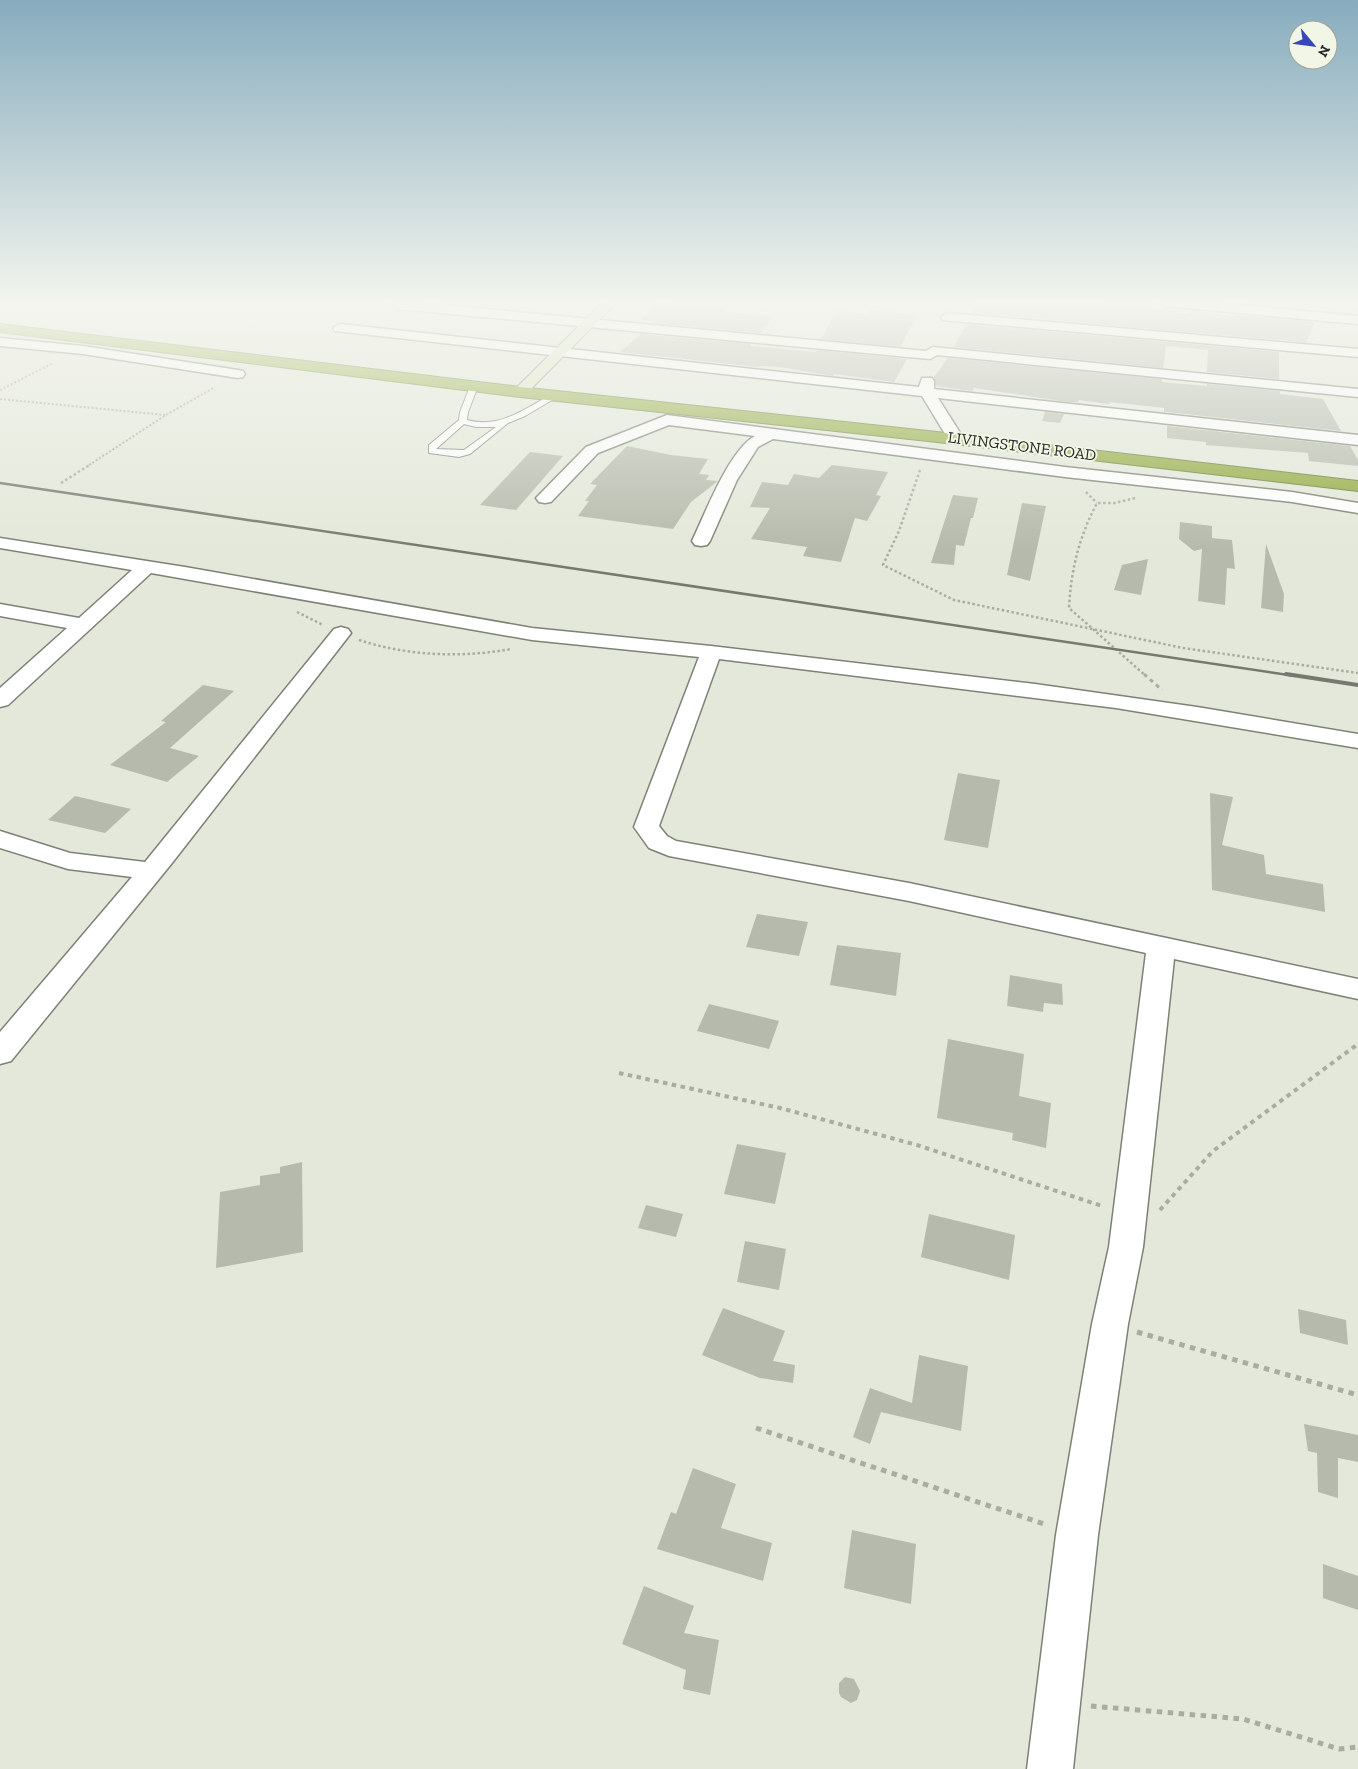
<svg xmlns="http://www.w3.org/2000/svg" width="1358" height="1769" viewBox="0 0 1358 1769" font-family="'Zilla Slab',serif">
<rect width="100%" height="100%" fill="#e4e8da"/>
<g fill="#b6baac">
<path d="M658,302L727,308L724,312L773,316L760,333L653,323L655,321L641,320Z"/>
<path d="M978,302H1092L1127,307V305L1188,314L1190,310L1236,317L1235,315L1315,322L1306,343L1279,339V340L972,313Z"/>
<path d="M870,310L917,315L900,347L819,339L822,338L836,311L868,314Z"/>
<path d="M966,324L1279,352V379L1207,372L1208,350L1166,346L1163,368L954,347Z"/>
<path d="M641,334L751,344L750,346L784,349L816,352L817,350L907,359L894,382L834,374L833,376L827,375L780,367L760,366L759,367L620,352Z"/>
<path d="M948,358L1162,379V382L1207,386V384L1280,391V394L1323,399L1341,431L1167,412H1164V408L1110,402L1109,404L1079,400L1078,402H1068L974,388L972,391L936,386L934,377Z"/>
<path d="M1045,412L1064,414L1060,423L1042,421Z"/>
<path d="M1167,426L1350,446L1358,460V466L1309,461L1308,453L1206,445V442L1167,438Z"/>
<path d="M627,446L671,455L708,459L699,474L709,475L706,480L718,481L691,502L673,529L578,516L589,501H585L597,485L590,484Z"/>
<path d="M530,452L563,456L516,510L480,505Z"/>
<path d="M832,465L888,472L876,495L881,496L867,521L855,518L841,562L803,556L807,547L751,539L770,508L750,507L762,482L788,485L794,474L819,478Z"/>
<path d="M953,495L978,498L973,518H971L964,546L956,545L954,565L931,563Z"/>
<path d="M1022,503L1046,506L1030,581L1007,575Z"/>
<path d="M1180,522L1212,526V538L1232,540L1235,569L1227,568L1225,605L1198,601L1202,549L1194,551L1179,539Z"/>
<path d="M1266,544L1284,594L1283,612L1261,608Z"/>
<path d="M1148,559L1141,595L1114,590L1122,565Z"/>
<path d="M203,685L234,691L170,748L199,756L167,782L110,765L166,722L161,721Z"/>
<path d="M958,773L1000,780L988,848L944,840Z"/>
<path d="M1210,793L1233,797L1222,845L1264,855L1266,874L1323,884L1325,912L1212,890Z"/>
<path d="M75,796L131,809L105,833L48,820Z"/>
<path d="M757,914L808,922L799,956L746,947Z"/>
<path d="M837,945L901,953L896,996L830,985Z"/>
<path d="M1010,975L1062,984L1063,1005L1044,1003L1043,1012L1007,1006Z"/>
<path d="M709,1004L779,1021L769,1049L697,1031Z"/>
<path d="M948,1039L1024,1054L1019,1096L1051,1103L1046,1148L1012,1140L1013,1133L937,1118Z"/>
<path d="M737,1144L786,1153L775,1204L724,1194Z"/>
<path d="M302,1162L303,1252L216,1268L220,1192L260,1185V1176L280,1173V1167Z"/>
<path d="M646,1205L683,1214L676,1237L638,1228Z"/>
<path d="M929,1214L1015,1235L1009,1280L921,1257Z"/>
<path d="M745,1241L786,1249L779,1290L737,1282Z"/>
<path d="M723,1308L785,1331L773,1361L795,1365L793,1383L760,1378L702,1355Z"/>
<path d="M1298,1309L1346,1320L1348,1345L1300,1333Z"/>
<path d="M919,1355L968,1366L961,1431L881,1412L870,1444L853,1437L870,1388L912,1403Z"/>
<path d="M1304,1424L1358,1435V1462L1338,1458V1498L1318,1492L1317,1453L1308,1451Z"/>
<path d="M693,1468L736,1484L721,1528L772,1543L763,1581L657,1549L671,1512L676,1514Z"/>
<path d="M852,1530L916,1544L911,1604L844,1588Z"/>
<path d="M1323,1564L1358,1576V1610L1323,1598Z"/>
<path d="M644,1586L694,1606L684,1633L719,1640L710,1695L683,1689L686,1670L622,1644Z"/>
<path d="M845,1677L854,1679L860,1691L857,1700L851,1703L841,1697L839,1693V1683Z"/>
</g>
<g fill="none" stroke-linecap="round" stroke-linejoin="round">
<defs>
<path id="lane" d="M471,384L478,386L468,412L467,420C499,429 525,409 552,394L559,396L525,416L508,423L470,454L459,457L429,453V445L459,420L460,412ZM464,424L476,427H496L464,450L436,449Z"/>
<g id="street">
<path d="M393,302H412L926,351L933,347L1358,389V397L937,355L930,359L398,309L394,308L392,305Z"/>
<path d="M1157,302H1210L1358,316V324L1163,306Z"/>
<path d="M947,313L1358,349V357L942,320L941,317Z"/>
<path d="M340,324L919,387L922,378H932L934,381V389L1358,435V445L938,398L964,439L962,442H950L922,396L335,331L333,328Z"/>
<path d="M0,338L83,346L238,370L243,371L245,374L243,377L238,378L83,354L0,346Z"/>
<path d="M667,415L1065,467L1292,492L1358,503V513L1292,502L1065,477L773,439L758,447L737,480L710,541L707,545L701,546L695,545L692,541C705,514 729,450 755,436L669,425L598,453L551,502L545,503L539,502L536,498L586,447Z"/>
<path d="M0,538L185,567L532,628L711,646L1035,684L1197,707L1358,734V748L1116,708L719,659L659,826L667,836L676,841L909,883L1358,979V999L1174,959L1143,1247L1128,1324L1098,1535L1073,1769H1027L1056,1535L1092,1324L1109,1247L1146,953L909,901L669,856L649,848L634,827L699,657L532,640L151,573L8,705L0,707V688L67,628L0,616V604L79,618L132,570L0,548Z"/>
<path d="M341,627L348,629L351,633L348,637L172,863L11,1061L0,1064V1032L132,877L68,869L0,848V831L70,853L145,862L334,629Z"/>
</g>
<path id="secondary" d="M603,302H617L525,395H515L512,392L515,389Z"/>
<path id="highway" d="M0,324L520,387L937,432L1358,481V491L937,442L520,397L0,332Z"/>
</defs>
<use href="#lane" stroke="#7e8175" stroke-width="2"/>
<use href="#street" stroke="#7e8175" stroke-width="3"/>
<use href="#secondary" stroke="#7e8175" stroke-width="2"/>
<use href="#highway" stroke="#6d7d36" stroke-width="2"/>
<g stroke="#a9aca1" stroke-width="2" stroke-dasharray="2 2" stroke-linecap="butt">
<path d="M0,390L53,363"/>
<path d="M0,399L165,415"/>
<path d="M89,465L166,415L215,387"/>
</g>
<g stroke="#a9aca1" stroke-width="2.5" stroke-dasharray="2.5 2.5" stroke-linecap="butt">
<path d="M920,470L899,531L883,565L954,600L1183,648L1358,673"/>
<path d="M61,483L91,464"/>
<path d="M1086,492L1097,503"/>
<path d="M1135,498L1115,503H1097C1079,537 1071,570 1069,608L1146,676"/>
<path d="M297,612L323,625"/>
<path d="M359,640C408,656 461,658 511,649"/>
</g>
<path stroke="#a9aca1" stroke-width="3" stroke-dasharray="4 4" stroke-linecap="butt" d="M1144,674L1162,690"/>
<g stroke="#a9aca1" stroke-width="4" stroke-dasharray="4.5 4.5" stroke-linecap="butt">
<path d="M619,1073L780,1108L917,1145L1102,1206"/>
<path d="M1160,1210L1213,1151L1358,1044"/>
</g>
<g stroke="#a9aca1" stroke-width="5" stroke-dasharray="5.5 5.5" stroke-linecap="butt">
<path d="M1137,1332L1358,1395"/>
<path d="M756,1428L1047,1525"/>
<path d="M1091,1706L1243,1719L1339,1749L1358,1747"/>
</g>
<use href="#lane" fill="#fff" fill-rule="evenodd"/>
<use href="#street" fill="#fff" fill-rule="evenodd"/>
<use href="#secondary" fill="#dfe6c6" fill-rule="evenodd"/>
<use href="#highway" fill="#93ab41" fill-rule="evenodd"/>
<path stroke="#767970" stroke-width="2.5" d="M0,483L1295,676"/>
<path stroke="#767970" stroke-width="4" d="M1286,674L1358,685"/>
</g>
<linearGradient id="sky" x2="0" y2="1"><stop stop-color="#87acbe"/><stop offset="0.55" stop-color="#f3f5ee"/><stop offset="1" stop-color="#f3f5ee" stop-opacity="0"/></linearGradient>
<rect width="1358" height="550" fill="url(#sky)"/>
<g text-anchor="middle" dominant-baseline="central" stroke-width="4" stroke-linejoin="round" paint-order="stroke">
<g font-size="16" fill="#262823" stroke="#f1f6e7">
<text transform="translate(1022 446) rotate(7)">LIVINGSTONE ROAD</text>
</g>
</g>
<g transform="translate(1313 45) rotate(119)"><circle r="24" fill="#f1f6e7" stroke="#a0a499"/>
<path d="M0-4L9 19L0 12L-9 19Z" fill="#3647b9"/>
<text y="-8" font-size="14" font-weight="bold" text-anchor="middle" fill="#262823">N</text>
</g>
</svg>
